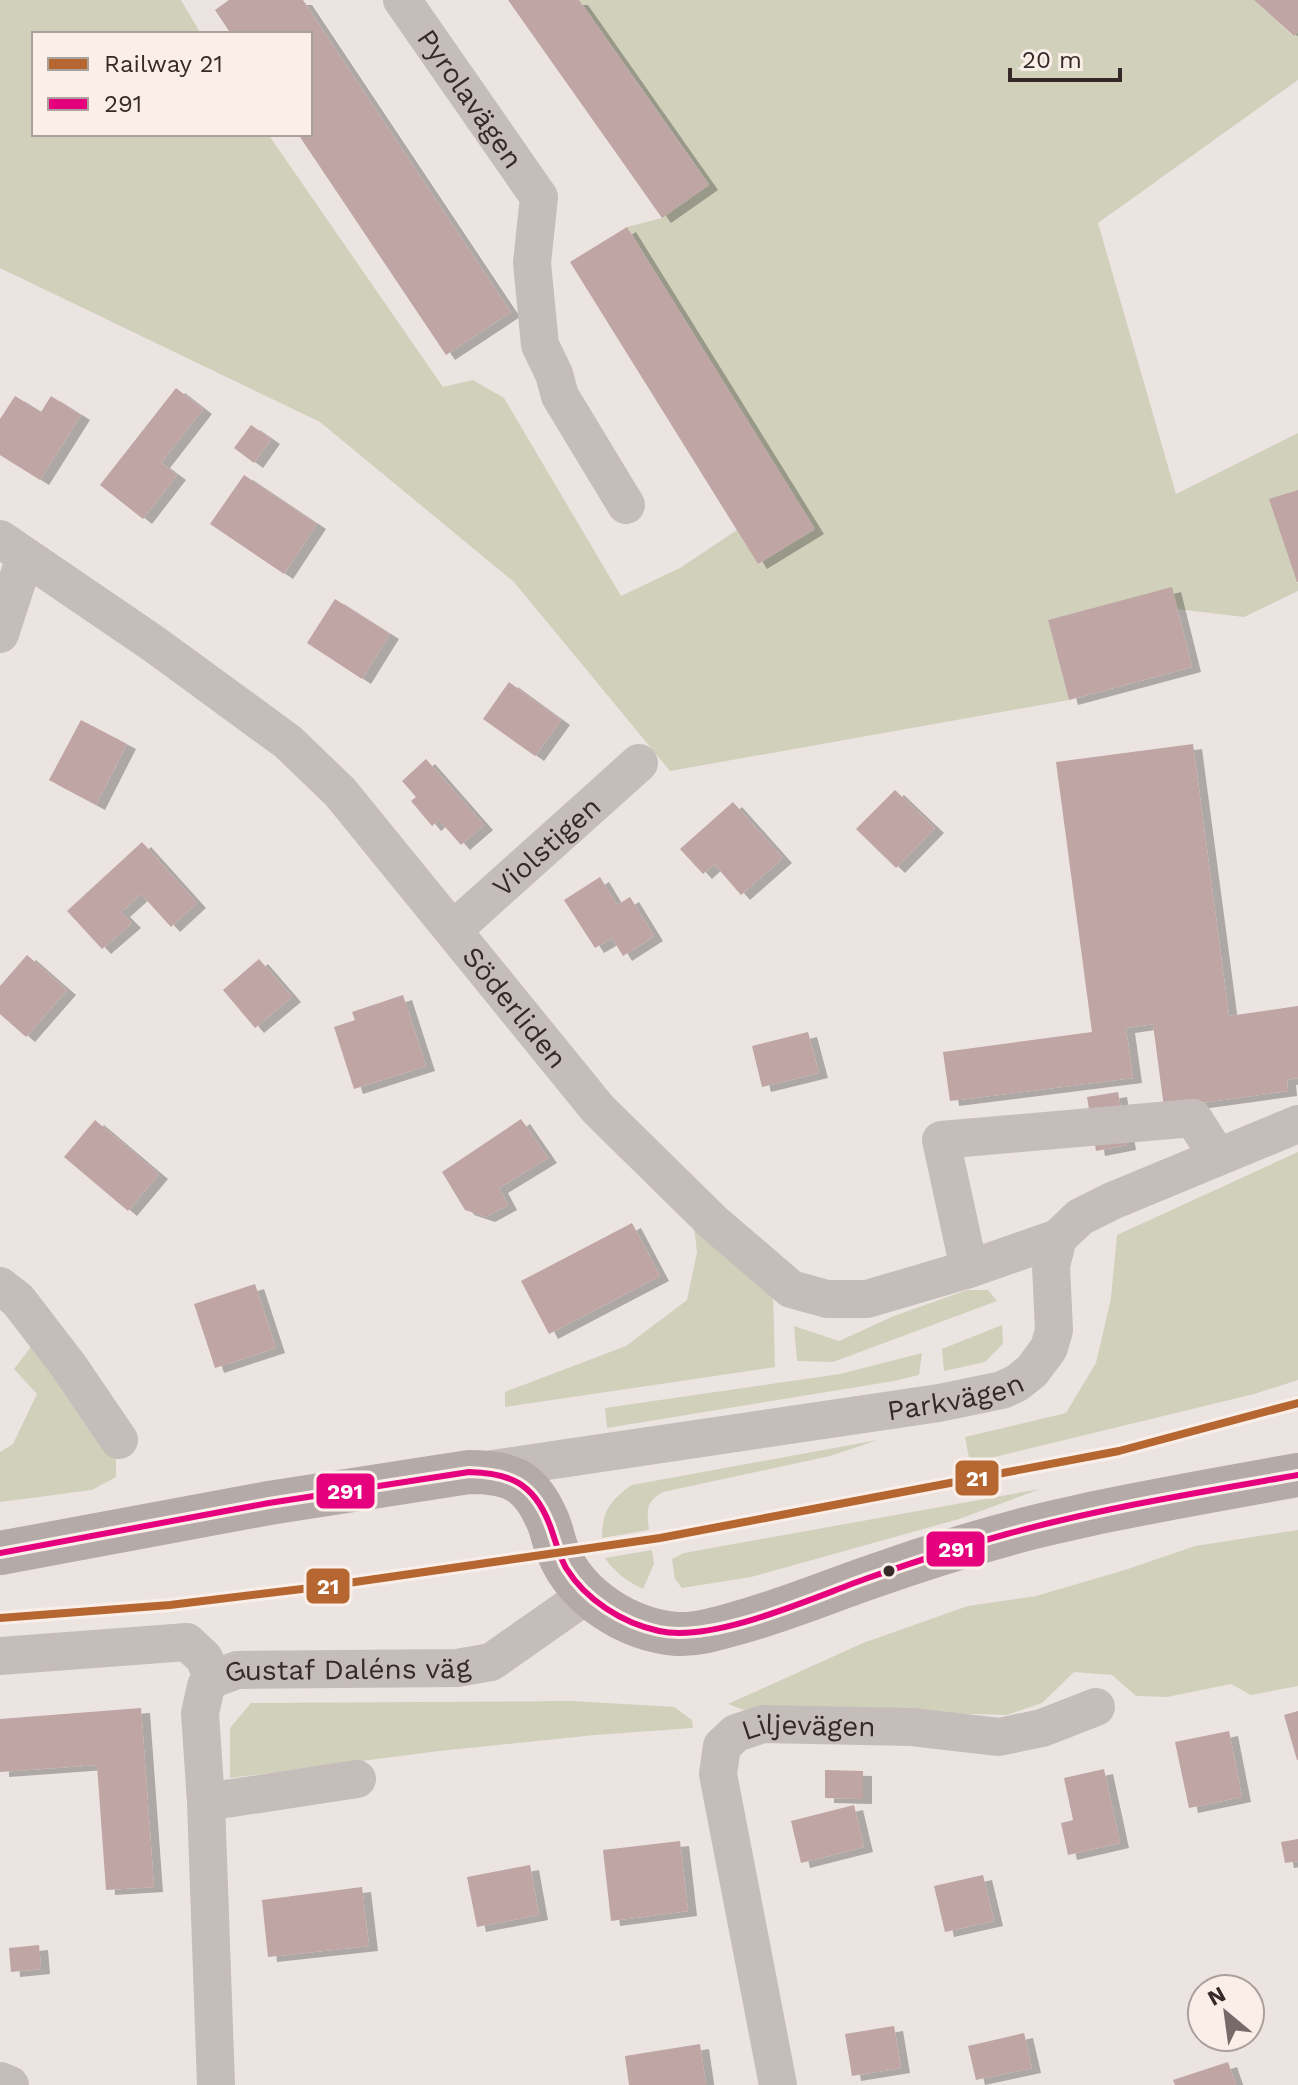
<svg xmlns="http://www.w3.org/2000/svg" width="1298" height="2085" viewBox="0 0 1298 2085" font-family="'Work Sans',sans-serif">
<defs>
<filter id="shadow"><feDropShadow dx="9" dy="5" stdDeviation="0" flood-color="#0004"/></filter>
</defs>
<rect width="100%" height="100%" fill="#ece4e1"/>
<g fill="#d0d0bb">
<path d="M0,0H181L201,34H34V134H268L443,387L473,380L504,398L621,596L680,568L737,530L758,564L814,529L627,227L662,218L709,184L579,0H1254L1293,36L1298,32V80L1098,223L1176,494L1298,433V490L1270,500L1298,584V591L1244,617L1177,609L1171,588L1048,620L1069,700L670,771L514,582L320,422L0,268Z"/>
<path d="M1298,1152V1380L1254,1394L970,1463L965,1437L1066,1413L1096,1363L1111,1298L1117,1235Z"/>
<path d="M694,1227L773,1290L775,1367L505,1407V1392L626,1346L687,1300L697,1252Z"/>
<path d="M967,1290H988L997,1301L833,1362L797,1361L794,1326L839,1341L894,1316Z"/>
<path d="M1002,1325L1003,1344L985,1362L944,1371L942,1349Z"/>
<path d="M31,1347L76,1392L116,1459V1477L92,1490L0,1502V1452L13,1444L37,1394L14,1369Z"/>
<path d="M922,1353L919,1375L894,1381L607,1428L605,1408L840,1374Z"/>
<path d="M878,1440L830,1456L663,1492C645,1502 647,1511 649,1530L602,1538C602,1512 610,1500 632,1485Z"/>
<path d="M1040,1489L959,1519L751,1577L682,1588L675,1579L672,1559L684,1553Z"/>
<path d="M1298,1530V1686L1251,1695L1231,1684L1167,1697L1136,1696L1112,1675L1074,1672L1042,1703L1007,1715L795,1709L758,1715L728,1704L863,1643L968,1606L1036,1596L1125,1570L1195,1546Z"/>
<path d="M652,1550L654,1564L643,1589C627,1581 615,1573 605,1558Z"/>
<path d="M573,1701L674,1707L692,1720L693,1728L595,1735L439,1751L230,1778V1728L251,1703Z"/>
</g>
<g fill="#bfa5a3" filter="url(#shadow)">
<path d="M229,0H303L511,312L446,355L298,134H310V34H231L215,10Z"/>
<path d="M508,0H579L709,185L662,218Z"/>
<path d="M1254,0H1298V32L1294,36Z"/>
<path d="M627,227L815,529L758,564L570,262Z"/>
<path d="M176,388L203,409L161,463L177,475L143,519L100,485Z"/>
<path d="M15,396L41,412L51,396L81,415L40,480L0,455V419Z"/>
<path d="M251,425L271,439L254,463L234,448Z"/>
<path d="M244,475L317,524L284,574L210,524Z"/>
<path d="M1298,490V582H1297L1269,499Z"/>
<path d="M1172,587L1192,667L1069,700L1048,620Z"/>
<path d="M335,599L390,634L362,679L307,643Z"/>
<path d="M509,682L561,720L535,756L483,719Z"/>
<path d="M81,720L127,744L96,805L49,780Z"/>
<path d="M1193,744L1229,1016L1298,1006V1078L1287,1080L1288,1091L1164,1108L1153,1024L1126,1028L1133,1078L950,1101L943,1052L1092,1032L1056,762Z"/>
<path d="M426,759L484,825L461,845L439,820L432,826L411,801L416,797L402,781Z"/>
<path d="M895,790L935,828L896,868L856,829Z"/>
<path d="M733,802L783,858L741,895L714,864L703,874L680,849Z"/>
<path d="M142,842L197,903L171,927L141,894L121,912L132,923L102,949L67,911Z"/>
<path d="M600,877L617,905L630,897L654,936L623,956L612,938L595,948L564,900Z"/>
<path d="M27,955L67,990L26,1037L0,1014V986Z"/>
<path d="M259,959L292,997L255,1028L223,990Z"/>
<path d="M403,995L426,1066L354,1089L334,1027L355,1020L352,1012Z"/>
<path d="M808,1032L819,1073L762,1087L752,1046Z"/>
<path d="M1118,1092L1127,1145L1096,1151L1087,1097Z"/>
<path d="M521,1119L548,1158L499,1188L508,1205L486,1217L465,1210L442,1172Z"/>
<path d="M95,1120L159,1174L128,1211L64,1157Z"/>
<path d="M632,1223L660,1276L549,1334L521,1281Z"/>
<path d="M255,1284L276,1348L215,1368L194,1304Z"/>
<path d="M141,1708L154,1887L106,1890L97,1765L0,1772V1719Z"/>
<path d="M1298,1711V1760H1297L1284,1715Z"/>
<path d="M1229,1731L1242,1797L1189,1808L1175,1742Z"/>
<path d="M1104,1769L1120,1843L1068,1855L1061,1823L1073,1820L1064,1778Z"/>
<path d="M825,1770L863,1771V1799L825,1798Z"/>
<path d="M854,1805L864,1847L801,1863L791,1821Z"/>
<path d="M1298,1839V1861L1285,1863L1281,1842Z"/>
<path d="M680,1841L688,1911L611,1921L603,1850Z"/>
<path d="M530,1865L539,1915L477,1927L467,1877Z"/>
<path d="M983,1875L994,1921L945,1932L934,1886Z"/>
<path d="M362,1887L369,1946L268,1957L262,1900Z"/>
<path d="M39,1945L41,1969L11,1972L9,1948Z"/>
<path d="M894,2026L901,2068L852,2076L845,2034Z"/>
<path d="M1024,2033L1032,2068L976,2080L968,2046Z"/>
<path d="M700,2044L706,2085H629L625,2056Z"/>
<path d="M1228,2062L1236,2085H1175L1173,2080Z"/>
</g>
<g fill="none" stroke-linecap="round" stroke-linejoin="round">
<g stroke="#c5bdba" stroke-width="38">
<path id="s1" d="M402,0L539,197L532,263L540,345L554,374L560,396L626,505"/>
<path id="s2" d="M0,539L154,644L288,742L340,792L598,1109L714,1223L791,1289L827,1299H867L969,1269L1058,1238"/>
<path d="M0,634L25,557"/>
<path id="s3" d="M454,929L639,763"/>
<path d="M969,1269L941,1140L1193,1118L1218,1157"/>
<path d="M0,1286L18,1300L68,1365L119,1440"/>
<path id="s4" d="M479,1471L939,1403L1002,1390L1017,1383L1032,1371L1049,1348L1054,1330L1051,1266L1058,1238L1080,1217L1112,1201L1298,1124"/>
<path d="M0,1656L187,1642L204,1658L213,1679"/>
<path d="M206,1802L357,1779"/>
<path d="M0,2081L10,2085"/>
<path id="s5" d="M216,2085L206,1802L200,1713L206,1686L213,1679L237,1670L457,1668L491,1662L588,1594"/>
<path id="s6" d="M778,2085L718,1774L722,1746L736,1733L763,1724L912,1727L999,1737L1042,1728L1096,1707"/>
</g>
<path stroke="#b4aba8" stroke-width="44" d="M0,1553L269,1503L469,1472C509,1472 529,1479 546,1517C552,1528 553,1541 558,1552C577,1598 628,1630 677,1634C695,1635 713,1630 730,1625C777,1613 822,1594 868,1578C921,1559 976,1542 1030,1528C1052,1522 1074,1518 1095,1513C1163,1499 1230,1487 1298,1475"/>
<defs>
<path id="bus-1" d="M0,1553L269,1503L469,1472C510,1473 533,1483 549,1523C555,1538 558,1554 566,1568C586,1600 622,1623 659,1631C715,1643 814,1597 868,1578C914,1562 960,1547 1007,1534C1102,1508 1201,1492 1298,1475"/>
</defs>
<use href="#bus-1" stroke="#f9eee8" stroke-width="12"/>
<use href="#bus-1" stroke="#e5007d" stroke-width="6"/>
<defs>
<path id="rail-1" d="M0,1618L170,1605L327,1586L660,1538L1119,1451L1298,1403"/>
</defs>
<use href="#rail-1" stroke="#f9eee8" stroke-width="14"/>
<use href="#rail-1" stroke="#b56631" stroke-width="8"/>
</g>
<circle fill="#362a28" stroke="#f9eee8" stroke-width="3" cx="889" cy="1571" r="7"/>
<g text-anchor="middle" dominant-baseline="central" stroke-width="8" stroke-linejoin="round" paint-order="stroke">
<g font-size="28" fill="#362a28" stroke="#f9eee8">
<text stroke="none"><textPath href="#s1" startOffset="120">Pyrolavägen</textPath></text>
<text stroke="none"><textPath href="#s3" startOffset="124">Violstigen</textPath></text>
<text stroke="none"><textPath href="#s2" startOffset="702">Söderliden</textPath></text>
<text stroke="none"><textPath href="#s4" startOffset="482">Parkvägen</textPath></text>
<text stroke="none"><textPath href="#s5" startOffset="546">Gustaf Daléns väg</textPath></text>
<text stroke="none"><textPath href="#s6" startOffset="438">Liljevägen</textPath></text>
</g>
</g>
<g stroke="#f9eee8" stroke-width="3">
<rect x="954" y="1459" width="46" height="38" rx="8" fill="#b56631"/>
<rect x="315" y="1472" width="61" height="38" rx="8" fill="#e5007d"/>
<rect x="925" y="1530" width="61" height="38" rx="8" fill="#e5007d"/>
<rect x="305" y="1567" width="46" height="38" rx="8" fill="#b56631"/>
</g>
<g font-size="22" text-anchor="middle" font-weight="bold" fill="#fff">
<text x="977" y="1486">21</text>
<text x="345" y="1499">291</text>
<text x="956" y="1557">291</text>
<text x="328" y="1594">21</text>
</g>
<rect x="32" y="32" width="280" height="104" fill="#f9eee8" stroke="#aba09b" stroke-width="2"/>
<rect x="48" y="58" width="40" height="12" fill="#b56631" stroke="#aba09b" stroke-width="2"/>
<text x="104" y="72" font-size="24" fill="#362a28">Railway 21</text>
<rect x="48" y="98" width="40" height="12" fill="#e5007d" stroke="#aba09b" stroke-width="2"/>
<text x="104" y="112" font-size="24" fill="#362a28">291</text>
<g transform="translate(1226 2013) rotate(331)"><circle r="38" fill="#f9eee8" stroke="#aba09b" stroke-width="2"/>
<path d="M0-6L14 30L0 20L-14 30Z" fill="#766b69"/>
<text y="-12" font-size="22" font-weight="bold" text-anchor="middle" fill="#362a28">N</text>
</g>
<path d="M1010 68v12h110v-12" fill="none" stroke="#362a28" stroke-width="4"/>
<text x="1022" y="68" font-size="24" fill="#362a28" stroke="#f9eee8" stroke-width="6" paint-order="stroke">20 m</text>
</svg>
